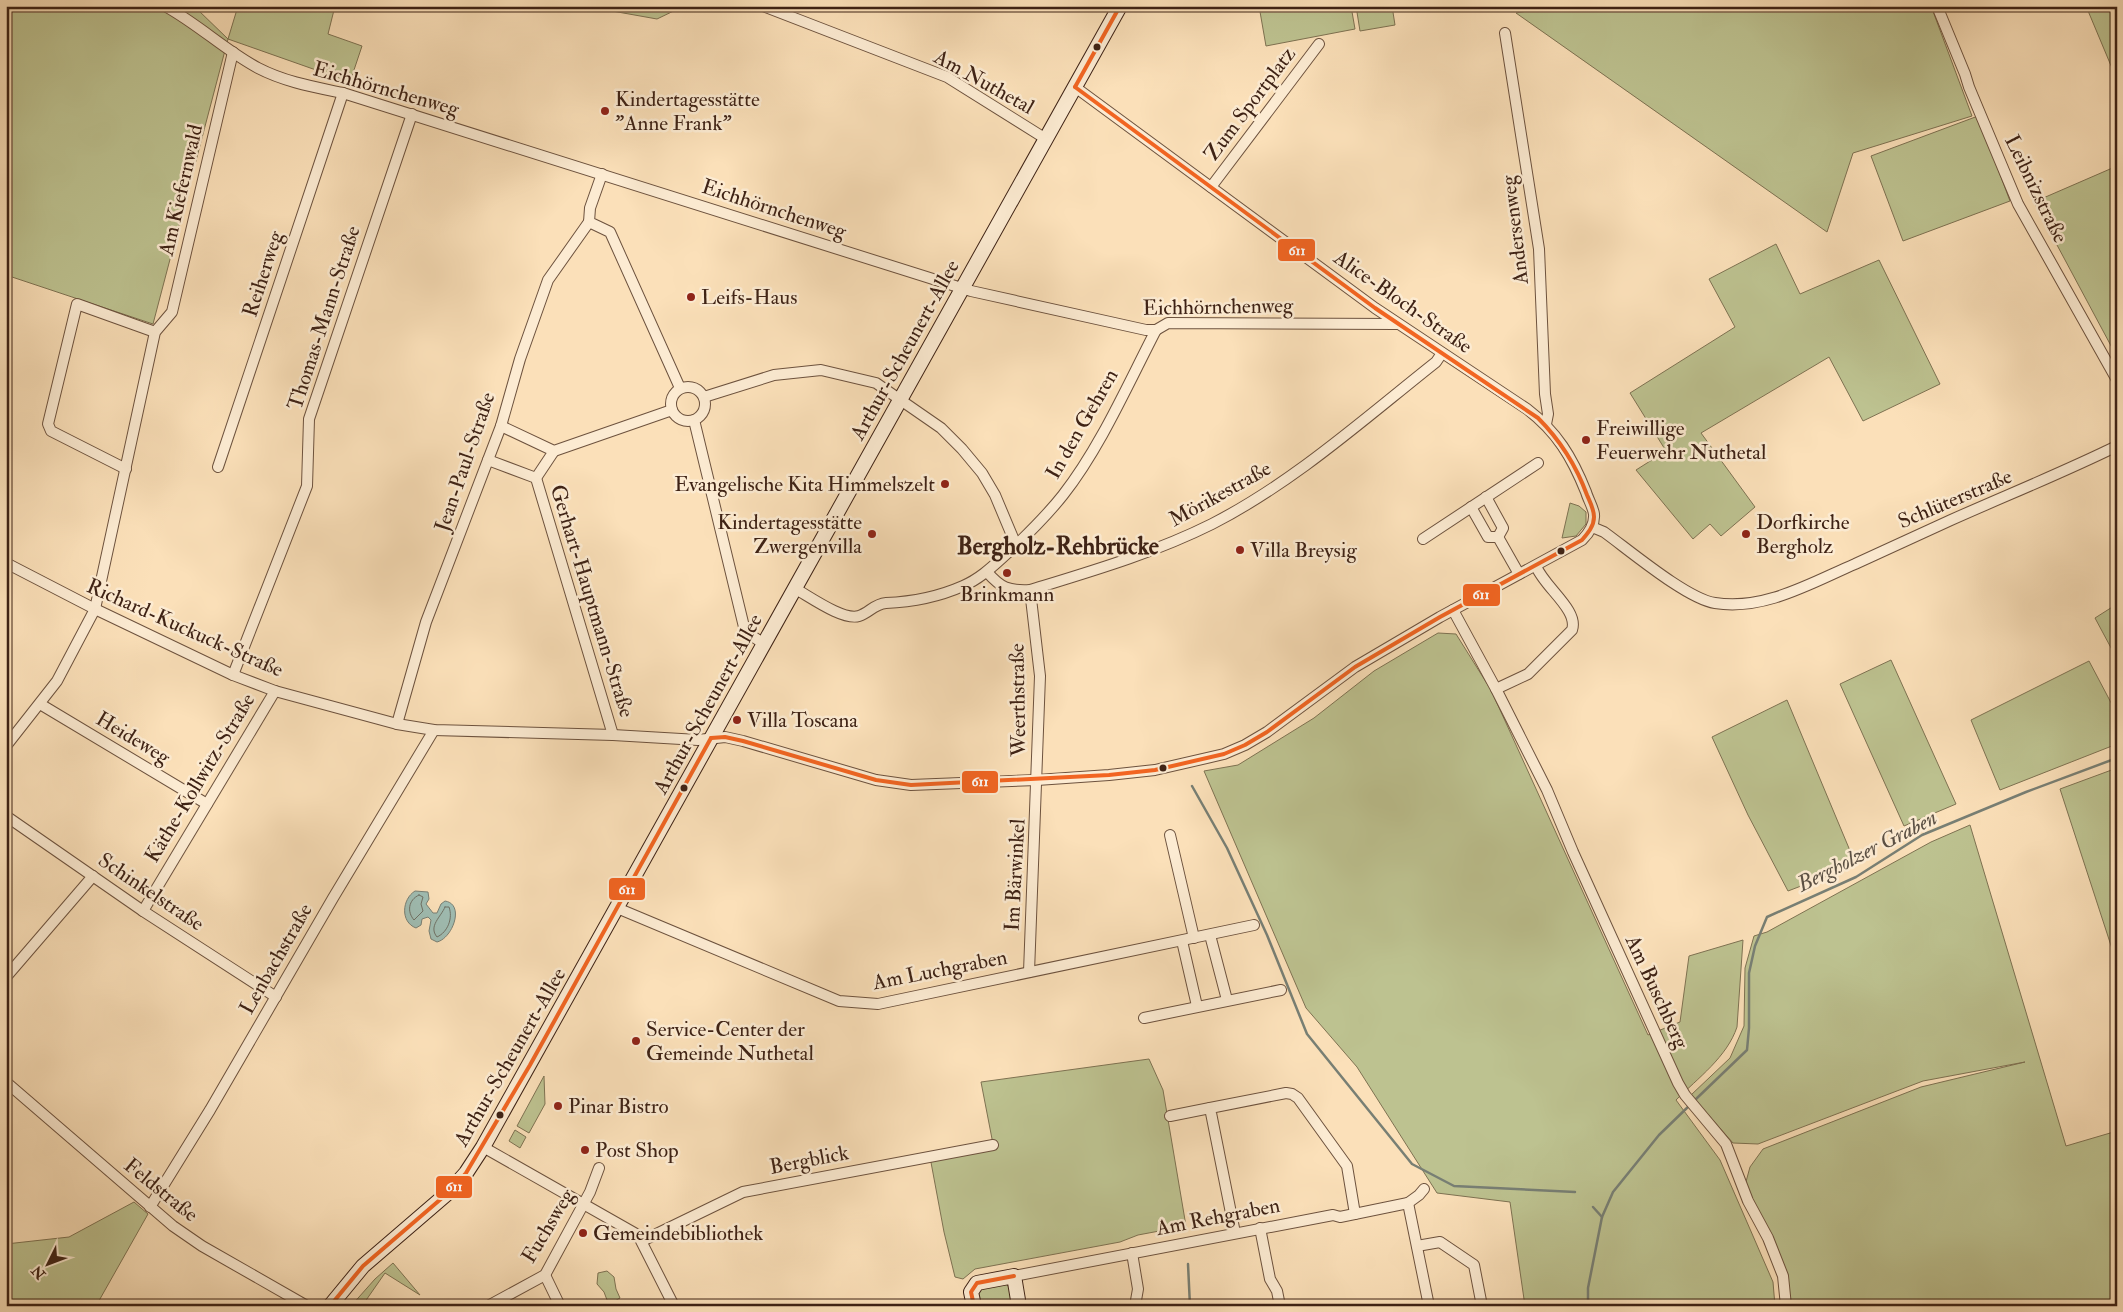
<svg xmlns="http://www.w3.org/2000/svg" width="2123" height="1312" viewBox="0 0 2123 1312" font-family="'IM FELL Double Pica',serif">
<rect width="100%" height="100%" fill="#fbe0b9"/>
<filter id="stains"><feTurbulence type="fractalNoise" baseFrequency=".004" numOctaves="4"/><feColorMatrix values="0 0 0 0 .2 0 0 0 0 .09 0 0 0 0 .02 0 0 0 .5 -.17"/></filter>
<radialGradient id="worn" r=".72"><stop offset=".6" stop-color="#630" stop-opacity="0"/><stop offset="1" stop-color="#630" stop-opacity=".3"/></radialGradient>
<g fill="#bdc290" stroke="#7e7252">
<path d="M6,6H198L197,9L228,39L238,6H335L328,34L362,46L350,82L228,39L153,324L6,275Z"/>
<path d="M584,6H684L657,19Z"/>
<path d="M1259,6H1351L1355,29L1266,46Z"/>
<path d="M1356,6H1392L1395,25L1360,31Z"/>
<path d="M1556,6H1931L1972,116L1853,153L1827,232L1516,13Z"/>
<path d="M2086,6H2117V80Z"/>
<path d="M1978,116L2010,201L1903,241L1871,156Z"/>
<path d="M2117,166V357L2034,202Z"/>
<path d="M1776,244L1800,294L1879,260L1940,384L1863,421L1829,357L1701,433L1755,507L1721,536L1710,524L1693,539L1636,470L1666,451L1630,393L1735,327L1709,279Z"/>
<path d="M1570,503L1579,506L1586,512V524L1576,536L1562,538Z"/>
<path d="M2117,604V659L2095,618Z"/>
<path d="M1438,633L1456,634L1491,690L1648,1035L1680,1022L1689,956L1743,940L1737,1027C1727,1057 1698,1078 1676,1100L1720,1160L1773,1282L1775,1306H1525L1510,1202L1437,1193L1357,1067L1306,1008L1204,771L1238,765L1314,718L1374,671Z"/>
<path d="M1891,660L1956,804L1904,826L1840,684Z"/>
<path d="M2089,661L2117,714V744L2000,790L1971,720Z"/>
<path d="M1787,700L1856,865L1788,891L1748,815L1712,737Z"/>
<path d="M2117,768V964L2060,789Z"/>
<path d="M1970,825L2066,1146L2117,1131V1306H1786L1783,1276L1744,1189L1750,1167L1763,1149L1921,1087L2025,1062L1923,1081L1758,1144L1733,1143L1691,1095L1730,1058L1744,1026L1745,968L1754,936L1767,932L1931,842Z"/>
<path d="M1149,1059L1163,1090L1186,1226L1138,1235L1120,1242L975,1269L963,1279L955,1277L944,1232L930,1157L993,1144L981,1082Z"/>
<path d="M544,1076L545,1104L529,1133L517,1126Z"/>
<path d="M515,1130L526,1137L520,1148L509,1141Z"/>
<path d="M134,1202L148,1214L96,1306H6V1244L69,1237Z"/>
<path d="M393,1263L420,1295L385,1273L362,1306H351L375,1279Z"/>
<path d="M607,1271L614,1277L616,1289L620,1298L613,1302L607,1300L604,1292L597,1284L598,1273Z"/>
<path d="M1006,1283L1010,1289L1012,1306H977L978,1288Z"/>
</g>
<path fill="#9fbdb3" stroke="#787f74" d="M415,891L428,892L429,899L426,904L433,913H437L441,904L445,901C465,904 453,938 437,942L431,939L429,931L431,920L428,917L422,919L421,925L416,928C400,922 402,899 415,891Z"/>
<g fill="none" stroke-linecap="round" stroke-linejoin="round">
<g stroke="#6e7064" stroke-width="1">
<path d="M419,895L423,897L421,904L423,911L414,920C407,912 408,900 419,895Z"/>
<path d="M445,907H449C453,918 448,932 437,937C428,926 441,917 445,907Z"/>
</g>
<g stroke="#787f74" stroke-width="2.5">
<path d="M1192,786L1227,848L1267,935L1307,1034L1412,1164L1454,1186L1575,1192"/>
<path d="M1696,1099L1747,1050L1749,1028V973L1755,946L1767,917L1856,877L1922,835L2026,792L2117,758"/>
<path d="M1593,1207L1602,1217"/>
<path d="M1188,1264L1190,1306"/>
<path d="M1588,1306V1288L1602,1217L1613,1192L1659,1135L1690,1105"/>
</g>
<defs>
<g id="street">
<path d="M165,6C198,24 226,51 258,68C285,82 314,87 343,93L971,291L1146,330H1156L1168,323L1397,324"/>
<path d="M763,6L947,77L1046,139"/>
<path d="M1937,6L1965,74L1969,87L2018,204L2117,380"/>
<path d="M1505,33L1539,249L1545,394L1548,414L1546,424"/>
<path d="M602,174L590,208L589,222L610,232L680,388"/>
<path d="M1211,187L1319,44"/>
<circle cx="688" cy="404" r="17"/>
<path d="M704,397L774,375L821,370L876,383L941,428L962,449L982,473L995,495L1016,545"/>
<path d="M694,420L745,631L764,644"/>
<path d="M501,426L554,451L672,410"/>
<path d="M488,460L536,478L613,735"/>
<path d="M218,467L343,93"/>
<path d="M126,469L51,431L48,424L77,304L155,332"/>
<path d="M536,478L554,451"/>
<path d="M1486,497L1503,528L1498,537"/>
<path d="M1471,507L1488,537H1498"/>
<path d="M1592,527L1604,532C1629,550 1687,599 1715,603C1764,611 1811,583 1855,564C1887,549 1919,535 1951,520C2007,495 2062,473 2117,446"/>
<path d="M1498,537L1519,574"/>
<path d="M1423,539L1538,463"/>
<path d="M6,563L95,609L233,675L275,691L397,724L434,730L613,735L698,740L725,737L743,741L876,780L911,785L1037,780L1109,775L1155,770L1224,754L1245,745L1267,732L1355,667L1440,617L1582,540C1589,533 1595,525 1594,514C1593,507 1588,499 1586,492C1572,457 1557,432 1527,409L1375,308L1075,87"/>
<path d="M987,572C1001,588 1008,591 1030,590C1092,571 1154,553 1212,524C1294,482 1364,419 1436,362L1442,353"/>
<path d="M794,588C809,596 843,621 859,616C869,613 874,604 886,603C912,602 938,597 963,586C982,578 996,563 1011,550C1029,533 1048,514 1063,495C1100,448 1128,384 1156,330"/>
<path d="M1453,610L1496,689L1547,790L1573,852L1678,1083L1685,1095L1726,1144L1748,1201L1768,1238L1783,1276L1786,1306"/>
<path d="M233,675L307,486L309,419L412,114"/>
<path d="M1496,689L1528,674L1572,630C1579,610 1544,587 1536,566"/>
<path d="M40,704L207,804"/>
<path d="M397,724L426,622L501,426L520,359L548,280L589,222"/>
<path d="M6,746L57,681L95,609L155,332L172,312L233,52"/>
<path d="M6,816L143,911L276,997"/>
<path d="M1170,835L1194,938"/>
<path d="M617,908L839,1001L878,1004L1254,925"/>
<path d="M143,911L275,691"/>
<path d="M1210,935L1227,1000"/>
<path d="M1182,941L1197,1006"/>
<path d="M1029,972L1040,676L1030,590"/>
<path d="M6,977L93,876"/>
<path d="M1144,1018L1281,990"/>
<path d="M6,1082L173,1226L202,1246L307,1306"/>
<path d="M1170,1116L1210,1108"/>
<path d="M483,1147L638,1235L674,1306"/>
<path d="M1408,1203L1429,1306"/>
<path d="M150,1207L210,1110L333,898L434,730"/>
<path d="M1260,1228L1270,1279L1277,1291L1280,1306"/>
<path d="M1235,1233L1210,1108L1286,1093L1292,1094L1298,1098L1347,1166L1355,1214"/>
<path d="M642,1241L743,1192L993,1145"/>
<path d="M1417,1246L1440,1242L1474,1265L1482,1306"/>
<path d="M1132,1253L1138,1289L1135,1306"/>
<path d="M545,1275L560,1306"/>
<path d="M1014,1276L1333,1215L1340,1217L1408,1203L1419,1195L1424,1189"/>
<path d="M488,1306L545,1275L590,1192L599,1168"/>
</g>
<g id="secondary">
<path d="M330,1306L363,1266L449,1192L466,1173L483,1147L1120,6"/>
<path d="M974,1306L971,1292L977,1283L1014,1276L1019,1306"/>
</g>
</defs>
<use href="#street" stroke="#6d523e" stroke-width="12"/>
<use href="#secondary" stroke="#3e2215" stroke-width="16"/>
<use href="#street" stroke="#fcebd2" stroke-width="10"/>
<use href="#secondary" stroke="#fcebd2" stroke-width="14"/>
<defs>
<g id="bus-1">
<path d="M1075,87L1120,6"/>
<path d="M711,738L725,737L743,741L876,780L911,785L1109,775L1155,770L1224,754L1245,745L1267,732L1355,667L1440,617L1582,540C1588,533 1594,526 1594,517C1594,509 1590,502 1587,495C1576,465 1560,440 1538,418L1375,308L1075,87"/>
<path d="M330,1306L363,1266L449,1192L466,1173L530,1065L711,738"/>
<path d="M974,1306L971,1292L977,1283L1014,1276"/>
</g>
</defs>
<use href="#bus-1" stroke="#fcebd2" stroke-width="8"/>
<use href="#bus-1" stroke="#f26522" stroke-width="4"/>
</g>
<g fill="#3e2215" stroke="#fcebd2" stroke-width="2">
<circle cx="1097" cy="47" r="4.5"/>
<circle cx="1561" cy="551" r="4.5"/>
<circle cx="1163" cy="768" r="4.5"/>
<circle cx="684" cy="788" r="4.5"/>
<circle cx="500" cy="1115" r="4.5"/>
</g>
<g fill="#8f2418" stroke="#fcebd2" stroke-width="2">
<circle cx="605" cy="111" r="5"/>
<circle cx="691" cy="297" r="5"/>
<circle cx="1586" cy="440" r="5"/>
<circle cx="945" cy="484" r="5"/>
<circle cx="872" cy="534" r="5"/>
<circle cx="1746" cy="534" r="5"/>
<circle cx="1240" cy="550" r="5"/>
<circle cx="1007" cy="573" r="5"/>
<circle cx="737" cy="720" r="5"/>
<circle cx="636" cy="1041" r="5"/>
<circle cx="558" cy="1106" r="5"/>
<circle cx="585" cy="1150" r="5"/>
<circle cx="583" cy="1233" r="5"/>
</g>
<g text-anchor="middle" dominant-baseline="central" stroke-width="5" stroke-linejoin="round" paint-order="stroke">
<g font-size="21" fill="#3e2215" stroke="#fcebd2">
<text transform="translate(984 82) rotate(29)">Am Nuthetal</text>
<text transform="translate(386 89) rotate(16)">Eichhörnchenweg</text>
<text transform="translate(1250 104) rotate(-53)">Zum Sportplatz</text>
<text transform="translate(2036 189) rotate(64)">Leibnizstraße</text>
<text transform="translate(181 190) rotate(-77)">Am Kiefernwald</text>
<text transform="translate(774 209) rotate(18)">Eichhörnchenweg</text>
<text transform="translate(1515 230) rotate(-97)">Andersenweg</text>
<text transform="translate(263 274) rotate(-72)">Reiherweg</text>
<text transform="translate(1403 302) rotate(35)">Alice-Bloch-Straße</text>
<text transform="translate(1218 307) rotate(-1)">Eichhörnchenweg</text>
<text transform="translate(324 318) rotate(-72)">Thomas-Mann-Straße</text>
<text transform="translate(905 350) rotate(-61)">Arthur-Scheunert-Allee</text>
<text transform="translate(1082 424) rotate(-60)">In den Gehren</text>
<text transform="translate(465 462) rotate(-71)">Jean-Paul-Straße</text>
<text transform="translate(1220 494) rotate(-29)">Mörikestraße</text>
<text transform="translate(1955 499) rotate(-23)">Schlüterstraße</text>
<text transform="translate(592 601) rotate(73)">Gerhart-Hauptmann-Straße</text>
<text transform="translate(185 628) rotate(24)">Richard-Kuckuck-Straße</text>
<text transform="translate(1018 700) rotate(-91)">Weerthstraße</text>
<text transform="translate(708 704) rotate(-61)">Arthur-Scheunert-Allee</text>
<text transform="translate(133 738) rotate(31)">Heideweg</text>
<text transform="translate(200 778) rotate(-59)">Käthe-Kollwitz-Straße</text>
<text transform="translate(1015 875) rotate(-87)">Im Bärwinkel</text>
<text transform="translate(151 892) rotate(34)">Schinkelstraße</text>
<text transform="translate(276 959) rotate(-60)">Lenbachstraße</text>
<text transform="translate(940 970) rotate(-11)">Am Luchgraben</text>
<text transform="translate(1657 992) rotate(65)">Am Buschberg</text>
<text transform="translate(510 1057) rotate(-60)">Arthur-Scheunert-Allee</text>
<text transform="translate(809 1160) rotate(-11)">Bergblick</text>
<text transform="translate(161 1190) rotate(39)">Feldstraße</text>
<text transform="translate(1218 1217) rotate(-11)">Am Rehgraben</text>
<text transform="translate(548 1226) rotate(-59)">Fuchsweg</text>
</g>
<g font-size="21" fill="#3e2215" stroke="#fcebd2" text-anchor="start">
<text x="615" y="99">Kindertagesstätte<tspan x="615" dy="24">"Anne Frank"</tspan></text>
<text x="701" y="297">Leifs-Haus</text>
<text x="1596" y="428">Freiwillige<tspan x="1596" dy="24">Feuerwehr Nuthetal</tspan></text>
<text x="935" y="484" text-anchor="end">Evangelische Kita Himmelszelt</text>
<text x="862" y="522" text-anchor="end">Kindertagesstätte<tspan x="862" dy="24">Zwergenvilla</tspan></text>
<text x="1756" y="522">Dorfkirche<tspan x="1756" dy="24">Bergholz</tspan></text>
<text x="1250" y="550">Villa Breysig</text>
<text x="1007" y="594" text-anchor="middle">Brinkmann</text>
<text x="747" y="720">Villa Toscana</text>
<text x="646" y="1029">Service-Center der<tspan x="646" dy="24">Gemeinde Nuthetal</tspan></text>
<text x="568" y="1106">Pinar Bistro</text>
<text x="595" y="1150">Post Shop</text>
<text x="593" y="1233">Gemeindebibliothek</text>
</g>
<g font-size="22" font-style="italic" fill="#5b5044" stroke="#fcebd2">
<text transform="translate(1867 851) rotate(-27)">Bergholzer Graben</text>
</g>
<g font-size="24" font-weight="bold" fill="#3e2215" stroke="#fcebd2">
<text x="1058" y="546">Bergholz-Rehbrücke</text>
</g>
</g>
<g stroke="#fcebd2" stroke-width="2">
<rect x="1277" y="238" width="39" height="24" rx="5" fill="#f26522"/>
<rect x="1462" y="583" width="39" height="24" rx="5" fill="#f26522"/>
<rect x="961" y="770" width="38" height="24" rx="5" fill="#f26522"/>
<rect x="608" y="877" width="38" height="24" rx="5" fill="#f26522"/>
<rect x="435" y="1175" width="38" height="24" rx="5" fill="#f26522"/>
</g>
<g font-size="14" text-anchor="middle" font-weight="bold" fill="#fff">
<text x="1297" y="255">611</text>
<text x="1481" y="599">611</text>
<text x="980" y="786">611</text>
<text x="627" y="894">611</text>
<text x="454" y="1191">611</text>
</g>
<rect width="2123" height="1312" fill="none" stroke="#fbe0b9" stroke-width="25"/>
<rect x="8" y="8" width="2108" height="1297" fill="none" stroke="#3e2215" stroke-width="2.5"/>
<rect x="12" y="12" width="2098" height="1287" fill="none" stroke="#3e2215"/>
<g transform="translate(48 1264) rotate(228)" stroke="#fcebd2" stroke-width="4" paint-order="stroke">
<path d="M0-4L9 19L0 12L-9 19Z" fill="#3e2215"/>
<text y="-8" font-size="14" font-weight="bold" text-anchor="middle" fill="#3e2215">N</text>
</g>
<rect width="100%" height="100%" filter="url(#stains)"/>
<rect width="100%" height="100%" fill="url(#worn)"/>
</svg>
